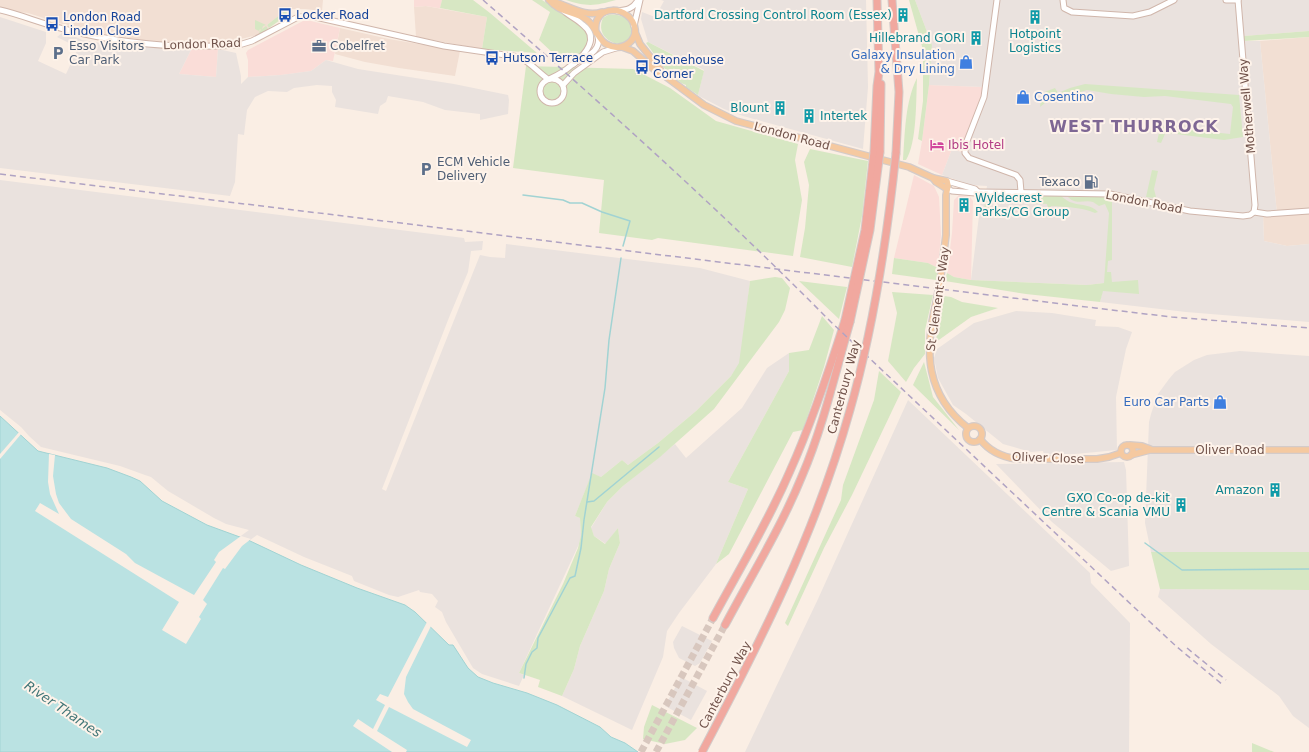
<svg xmlns="http://www.w3.org/2000/svg" width="1309" height="752" viewBox="0 0 1309 752" font-family="'DejaVu Sans',sans-serif">
<rect width="100%" height="100%" fill="#faeee4"/>
<g fill="#f2dfd3">
<path d="M0,0H323L322,11L305,9H288L267,25L269,28L268,29L261,34L245,38L227,42L210,43L167,44L81,30L28,13L0,10Z"/>
<path d="M426,6L487,17L482,49L416,37L414,7Z"/>
<path d="M340,28L389,39L460,51L455,76L399,68L365,62L335,54Z"/>
<path d="M1309,37V244L1287,246L1264,241L1263,214H1277L1260,41Z"/>
</g>
<g fill="#faddd8">
<path d="M414,0H442L440,8H438L426,6L414,7Z"/>
<path d="M303,21H311L340,28L333,61L326,60L311,71L281,75L248,77V60L246,53L248,50Z"/>
<path d="M218,49L216,77L179,74L191,50Z"/>
<path d="M929,85L985,87L965,153L952,149L942,175L918,164L922,141Z"/>
<path d="M914,175L934,186L939,197L941,235L938,268L928,263L894,258Z"/>
<path d="M959,195L970,197L973,201L971,280L954,277L947,273L952,233L954,200Z"/>
</g>
<g fill="#eae2de">
<path d="M661,0H866L868,87L863,149L743,116L724,109L699,96L698,95L704,70L648,42L641,19L642,12L655,17L664,1Z"/>
<path d="M915,0H1309V31L1244,36V41H1260L1277,214H1263L1264,241L1287,246L1309,244V322L1186,312L1100,302L1104,283L1087,285L971,280L981,200L986,192L987,186L971,185L942,175L952,149L964,153L985,87L929,85L932,45Z"/>
<path d="M0,17L46,32V43L38,61L66,74L79,46H75L57,37L62,33L72,35L82,40L129,47L138,46L164,49L191,50L179,74L216,77L218,49L236,53L241,76V84L248,77L281,75L311,71L326,60L358,69L454,84L508,95L509,100L508,114L480,120V114L445,110L423,102L388,96L386,102L380,106L378,114L335,107L336,100L332,92V86L317,85L294,88L287,92L268,91L255,97L247,110L244,135L238,134L235,182L230,196L0,168Z"/>
<path d="M0,180L464,238L465,242L483,241L482,250L471,251L468,272L450,315L382,489L386,491L480,255L490,257L505,258L506,244L700,268L750,281L740,363L731,376L696,411L658,443L628,465L622,460L601,477L592,474L575,516L580,518L581,535L579,544L519,673L524,675L519,686L482,674L473,668L446,622L442,612L435,607L438,601L432,594L420,592L419,590L398,597L389,595L354,581L352,576L304,557L257,535L242,546L225,569L223,568L203,600L207,604L214,618L229,640L295,682L292,687L245,657L247,653L228,641L212,617L204,615L208,614L202,612L199,617L201,619L186,644L162,630L179,602L35,511L40,503L59,514L50,494L47,475L49,454L55,455L53,476L56,494L59,503L71,519L126,554L135,563L195,595L216,562L214,560L219,552L249,530L226,524L214,518L168,491L151,477L145,475L120,466L41,447L29,436L21,427L0,410Z"/>
<path d="M1016,311L1052,313L1096,320L1095,326L1118,327L1132,332L1126,349L1116,397L1117,450L1075,454L1044,455L1043,451L1031,452L1003,444L966,414L953,405L938,378L934,358L937,349L974,323Z"/>
<path d="M1240,351L1309,356V552H1151L1145,523L1149,422L1151,414L1158,394L1169,379L1175,372L1194,360L1207,355Z"/>
<path d="M789,353V371L728,482L748,489L716,564L679,613L667,631L663,657L632,730L562,696L574,669L580,646L604,591L609,569L620,543L618,528L606,544L594,536L591,528L607,502L623,486L675,444L686,458L742,408L767,368Z"/>
<path d="M908,400L1090,573L1091,583L1130,623L1129,752H745L818,599Z"/>
<path d="M1124,462L1126,470L1129,566L1111,571L1052,522L996,464Z"/>
<path d="M1160,589L1309,590V728L1293,716L1279,696L1211,644L1158,597Z"/>
<path d="M682,626L712,641L700,663L695,666L679,658L674,648L673,642Z"/>
<path d="M681,677L707,691L691,720L665,706Z"/>
</g>
<g fill="#d7e7c3">
<path d="M442,0H473L490,13L537,53L482,49L487,17L440,8Z"/>
<path d="M532,0H542L583,26L589,35L588,46L584,52L576,55L554,54L539,40L550,12Z"/>
<path d="M566,0H616C595,6 587,7 566,0Z"/>
<path d="M909,0H915L932,45L929,85L922,141L918,139L923,101V50Z"/>
<path d="M286,10L287,14L283,18L269,28L267,25Z"/>
<path d="M608,15C618,13 632,18 633,30C633,33 631,36 630,39L619,44C606,42 597,32 603,18Z"/>
<path d="M255,20L266,25L263,26L262,29L266,26L268,29L260,34L259,32L261,30L260,29L259,31L255,29Z"/>
<path d="M1309,31V37L1244,41V36Z"/>
<path d="M648,42L704,71L698,95L686,87V85L681,83L665,69L646,43Z"/>
<path d="M526,66L633,69L670,88L716,121L798,144L795,160L802,200L793,256L658,238L652,240L599,233L604,180L513,168Z"/>
<path d="M917,78C916,100 917,143 906,160H903C905,133 905,102 917,78Z"/>
<path d="M1085,84L1239,95L1243,137L1224,140L1168,133L1165,134L1161,143L1157,142L1160,128L1164,127L1230,134L1233,107L1231,104L1165,96L1144,97L1111,94L1087,90L1061,98H1051L1040,107L1042,93L1055,88L1058,93L1070,88Z"/>
<path d="M810,149L868,161L862,216L852,267L800,257L805,228L809,185L804,162Z"/>
<path d="M1152,170L1158,171L1154,189L1156,197L1154,198L1146,197Z"/>
<path d="M988,196H1061C1065,199 1068,202 1073,203C1082,206 1091,204 1098,212L1095,213C1081,207 1067,207 1051,206L1050,209H1048L1047,204L992,201V205L988,209L986,214H984L985,198Z"/>
<path d="M1092,196L1109,198L1112,202V260L1108,261L1107,272H1111L1112,282L1138,280L1139,294L1103,291L1100,302L1026,294L945,281L947,273L954,277L971,280L1087,285L1104,283L1109,213L1105,204L1099,206C1097,205 1095,203 1093,202C1084,199 1077,206 1068,197Z"/>
<path d="M894,258L928,263L938,268L936,280L892,274Z"/>
<path d="M775,277L782,278L790,288L785,310L779,322L714,409L660,457L623,486L607,502L591,527L594,536L605,544L618,528L620,543L609,569L604,591L580,646L574,669L562,696L538,687L540,680L519,673L563,584L578,548L581,535L580,518L575,516L592,473L601,477L622,460L628,465L658,443L696,411L731,376L739,363L750,281Z"/>
<path d="M799,281L847,287L839,319Z"/>
<path d="M892,292L933,295L925,330V354L914,368L906,382L888,361L897,313Z"/>
<path d="M944,296L951,297L962,302L998,308L971,317L936,342L939,314Z"/>
<path d="M822,316L834,330L824,367L803,430L793,432L729,554L716,564L748,489L728,482L789,371V353L809,350Z"/>
<path d="M924,362L933,397L959,430L913,385Z"/>
<path d="M879,371L901,392L852,495L824,548L788,626L785,623L841,500L843,485L874,400Z"/>
<path d="M1151,552H1309V590L1160,589Z"/>
<path d="M652,705L697,728L685,740L665,744L643,739L644,727Z"/>
<path d="M1252,743L1274,752H1252Z"/>
</g>
<path fill="#bae2e2" stroke="#a1d3d3" d="M0,416L38,451L107,468L131,477L140,481L162,501L207,525L248,540L301,565L357,588L405,605L415,612L449,645H453L468,668L478,677L493,683L527,693L557,705L600,727L611,737L625,743L638,752H0Z"/>
<g fill="#faeee4">
<path d="M20,431L22,433L0,459V454Z"/>
<path d="M49,454L55,455L53,476L56,494L59,503L71,519L126,554L135,563L194,595L216,562L214,560L219,552L241,536L251,539L242,546L225,569L223,568L203,600L207,604L199,617L201,619L186,644L162,630L179,602L35,511L40,503L59,514L50,494L48,482Z"/>
<path d="M427,622L431,626L406,677L404,694L408,702L413,709L471,740L467,747L389,707L377,731L407,750L406,752H392L353,726L358,719L373,729L385,705L376,700L380,694L388,697Z"/>
</g>
<g fill="none" stroke-linecap="round" stroke-linejoin="round">
<g stroke="#a1d3d3" stroke-width="1.5">
<path d="M523,195L563,200L570,203H582L602,212L630,221L623,246"/>
<path d="M587,502L594,501L659,447"/>
<path d="M1145,543L1182,570L1309,569"/>
<path d="M524,678L526,664L532,652L537,648L538,638L570,578L575,576L581,548L584,520L605,388L609,340L621,258"/>
</g>
<g stroke="#d8c7be" stroke-width="7" stroke-dasharray="7 3.5" stroke-linecap="butt">
<path d="M641,752L713,618"/>
<path d="M656,752L725,625"/>
</g>
<defs>
<g id="secondary">
<path d="M997,0L984,97L965,146V153L969,158L1016,175L1020,180L1021,192"/>
<path d="M1063,0L1064,8L1072,12L1133,16L1150,12L1174,0"/>
<path d="M1226,0H1238"/>
<path d="M1238,0L1255,205L1254,212"/>
<path d="M0,10C22,15 42,24 64,29C121,44 181,49 239,45L252,41L298,17L311,16L444,46L519,57C530,62 538,72 548,79"/>
<path d="M563,10C569,16 577,19 583,25C600,38 585,54 574,64"/>
<path d="M617,11C627,10 633,9 638,0"/>
<path d="M634,26L640,0"/>
<path d="M551,78C559,75 566,70 573,64C583,57 602,53 598,36"/>
<circle cx="552" cy="91" r="12"/>
<path d="M563,85L574,73L603,52L616,48"/>
<path d="M947,181L975,189L978,192"/>
<path d="M947,189L952,191L975,193L978,192L1110,194L1190,211L1243,216L1250,215L1254,212L1267,214L1309,211"/>
</g>
<g id="primary">
<path d="M549,0C552,2 553,5 556,6C565,13 578,13 587,20C598,29 598,45 615,47C620,48 625,46 629,43C633,40 636,34 635,29C632,5 591,2 596,33"/>
<path d="M551,1C568,5 585,18 602,12"/>
<path d="M635,32L640,44L660,69L661,73"/>
<path d="M622,47L633,51L657,72L661,73L704,105L736,121L909,167L933,178L947,181L948,186L946,195V235L941,275"/>
<path d="M933,178L936,182L947,189"/>
<path d="M936,303C924,352 926,395 968,428"/>
<circle cx="974" cy="434" r="8"/>
<path d="M980,439C989,451 1002,457 1017,459H1097L1109,457L1121,453"/>
<circle cx="1127" cy="451" r="6"/>
<path d="M1130,445L1142,446L1150,449"/>
<path d="M1131,455L1150,450H1309"/>
</g>
<g id="highway">
<path d="M892,0L899,92L896,153"/>
<path d="M874,152L877,86L879,72L877,0"/>
<path d="M880,152L881,84"/>
<path d="M713,618C739,570 768,522 790,471C812,422 829,371 845,320"/>
<path d="M725,625C751,576 781,528 802,476C823,427 835,374 850,322"/>
</g>
</defs>
<use href="#secondary" stroke="#d0b6ab" stroke-width="7"/>
<use href="#primary" stroke="#d4cbc9" stroke-width="8"/>
<use href="#highway" stroke="#d4cbc9" stroke-width="9"/>
<use href="#secondary" stroke="#fff" stroke-width="5"/>
<use href="#primary" stroke="#f5c9a0" stroke-width="5.5"/>
<use href="#highway" stroke="#f1a89f" stroke-width="7"/>
<g stroke="#b0a3c3" stroke-width="1.5" stroke-dasharray="6 4" stroke-linecap="butt">
<path d="M483,0C602,104 720,210 831,322L1136,609L1177,647L1223,685"/>
<path d="M0,174L1095,308L1172,317L1309,328"/>
<path d="M1187,648L1226,680"/>
</g>
<defs>
<path id="primary-bridge" d="M936,303L941,275"/>
<g id="highway-bridge">
<path d="M845,320L865,230L874,152"/>
<path d="M850,322L870,230L880,152"/>
<path d="M702,752C761,641 816,532 850,410C874,326 887,239 896,153"/>
</g>
</defs>
<use href="#primary-bridge" stroke="#d4cbc9" stroke-width="8" stroke-linecap="butt"/>
<use href="#highway-bridge" stroke="#d4cbc9" stroke-width="9" stroke-linecap="butt"/>
<use href="#primary-bridge" stroke="#f5c9a0" stroke-width="5.5"/>
<use href="#highway-bridge" stroke="#f1a89f" stroke-width="7"/>
</g>
<defs>
<symbol id="bus-bare" viewBox="-9 -9 18 18"><path d="M-5-6H5V4H4V6H2V4H-2V6H-4V4H-5ZM-3.5-4V0h7V-4ZM-3.5 1.2v1.5H-2V1.2ZM2 1.2v1.5H3.5V1.2Z" fill="#1a4fb4" stroke="#fef3ea" stroke-width="2.5" paint-order="stroke"/></symbol>
<symbol id="building-bare" viewBox="-9 -9 18 18"><path d="M-4-6H4V6H1V3H-1V6H-4ZM-2.5-4.3h1.7v1.8h-1.7ZM.8-4.3h1.7v1.8H.8ZM-2.5-1h1.7V.8h-1.7ZM.8-1h1.7V.8H.8Z" fill="#0f9aa8" stroke="#fef3ea" stroke-width="2.5" paint-order="stroke"/></symbol>
<symbol id="office-bare" viewBox="-9 -9 18 18"><path d="M-6-3h4V-5.5h4V-3h4V5H-6ZM-1-4.5V-3h2v-1.5ZM-6 0V1H6V0Z" fill="#5c6f8a" stroke="#fef3ea" stroke-width="2.5" paint-order="stroke"/></symbol>
<symbol id="parking-bare" viewBox="-9 -9 18 18"><path d="M-3.5-5.5H1a3.5 3.5 0 0 1 0 7H-1V5.5H-3.5ZM-1-3.4V-.6H.8a1.4 1.4 0 0 0 0-2.8Z" fill="#5c6f8a" stroke="#fef3ea" stroke-width="2.5" paint-order="stroke"/></symbol>
<symbol id="shop-bare" viewBox="-9 -9 18 18"><path d="M-5-2.5h2.3a2.7 3.5 0 0 1 5.4 0H5L5.5 6h-11ZM-1.5-2.5h3a1.5 2.3 0 0 0-3 0Z" fill="#3f7fe0" stroke="#fef3ea" stroke-width="2.5" paint-order="stroke"/></symbol>
<symbol id="hotel-bare" viewBox="-9 -9 18 18"><path d="M-6-4.5h1.5V1H6V5H4.5V3h-9V5H-6ZM-4 0a1.8 1.8 0 1 1 3.6 0ZM.5 0V-2.5h3Q6-2.5 6 0Z" fill="#d1479c" stroke="#fef3ea" stroke-width="2.5" paint-order="stroke"/></symbol>
<symbol id="fuel-bare" viewBox="-9 -9 18 18"><path d="M-5.5-6h7V0h2V4h1.3V-2.5L3-4.5l.8-.8L6-3V5H2.5V1h-1V6h-7ZM-4.2-4.7v3.2H.2V-4.7Z" fill="#5c6f8a" stroke="#fef3ea" stroke-width="2.5" paint-order="stroke"/></symbol>
</defs>
<g fill-rule="evenodd">
<use href="#bus-bare" x="275" y="5" width="20" height="20"/>
<use href="#building-bare" x="893" y="5" width="20" height="20"/>
<use href="#building-bare" x="1025" y="7" width="20" height="20"/>
<use href="#bus-bare" x="42" y="14" width="20" height="20"/>
<use href="#building-bare" x="966" y="28" width="20" height="20"/>
<use href="#office-bare" x="309" y="36" width="20" height="20"/>
<use href="#parking-bare" x="48" y="43" width="20" height="20"/>
<use href="#bus-bare" x="482" y="48" width="20" height="20"/>
<use href="#shop-bare" x="956" y="52" width="20" height="20"/>
<use href="#bus-bare" x="632" y="57" width="20" height="20"/>
<use href="#shop-bare" x="1013" y="87" width="20" height="20"/>
<use href="#building-bare" x="770" y="98" width="20" height="20"/>
<use href="#building-bare" x="799" y="106" width="20" height="20"/>
<use href="#hotel-bare" x="927" y="135" width="20" height="20"/>
<use href="#parking-bare" x="416" y="159" width="20" height="20"/>
<use href="#fuel-bare" x="1081" y="172" width="20" height="20"/>
<use href="#building-bare" x="954" y="195" width="20" height="20"/>
<use href="#shop-bare" x="1210" y="392" width="20" height="20"/>
<use href="#building-bare" x="1265" y="480" width="20" height="20"/>
<use href="#building-bare" x="1171" y="495" width="20" height="20"/>
</g>
<g text-anchor="middle" dominant-baseline="central" stroke-width="4" stroke-linejoin="round" paint-order="stroke">
<g font-size="12" fill="#164399" stroke="#fef3ea" text-anchor="start">
<text x="296" y="15">Locker Road</text>
<text x="63" y="17">London Road<tspan x="63" dy="14">Lindon Close</tspan></text>
<text x="503" y="58">Hutson Terrace</text>
<text x="653" y="60">Stonehouse<tspan x="653" dy="14">Corner</tspan></text>
</g>
<g font-size="12" fill="#0d838f" stroke="#fef3ea" text-anchor="end">
<text x="892" y="15">Dartford Crossing Control Room (Essex)</text>
<text x="1035" y="34" text-anchor="middle">Hotpoint<tspan x="1035" dy="14">Logistics</tspan></text>
<text x="965" y="38">Hillebrand GORI</text>
<text x="769" y="108">Blount</text>
<text x="820" y="116" text-anchor="start">Intertek</text>
<text x="975" y="198" text-anchor="start">Wyldecrest<tspan x="975" dy="14">Parks/CG Group</tspan></text>
<text x="1264" y="490">Amazon</text>
<text x="1170" y="498">GXO Co-op de-kit<tspan x="1170" dy="14">Centre &amp; Scania VMU</tspan></text>
</g>
<g font-size="12" fill="#71534b" stroke="#fef3ea">
<text transform="translate(202 44) rotate(-2)">London Road</text>
<text transform="translate(1247 106) rotate(-95)">Motherwell Way</text>
<text transform="translate(792 136) rotate(15)">London Road</text>
<text transform="translate(1144 202) rotate(11)">London Road</text>
<text transform="translate(938 299) rotate(-82)">St Clement's Way</text>
<text transform="translate(844 387) rotate(-75)">Canterbury Way</text>
<text x="1230" y="450">Oliver Road</text>
<text transform="translate(1048 458) rotate(2)">Oliver Close</text>
<text transform="translate(725 685) rotate(-62)">Canterbury Way</text>
</g>
<g font-size="12" fill="#4e5e75" stroke="#fef3ea" text-anchor="start">
<text x="69" y="46">Esso Visitors<tspan x="69" dy="14">Car Park</tspan></text>
<text x="330" y="46">Cobelfret</text>
<text x="437" y="162">ECM Vehicle<tspan x="437" dy="14">Delivery</tspan></text>
<text x="1080" y="182" text-anchor="end">Texaco</text>
</g>
<g font-size="12" fill="#366cbe" stroke="#fef3ea" text-anchor="end">
<text x="955" y="55">Galaxy Insulation<tspan x="955" dy="14">&amp; Dry Lining</tspan></text>
<text x="1034" y="97" text-anchor="start">Cosentino</text>
<text x="1209" y="402">Euro Car Parts</text>
</g>
<g font-size="12" fill="#b23c85" stroke="#fef3ea" text-anchor="start">
<text x="948" y="145">Ibis Hotel</text>
</g>
<g font-size="13" font-style="italic" fill="#407576" stroke="#fef3ea">
<text transform="translate(63 709) rotate(34)">River Thames</text>
</g>
<g font-size="16" font-weight="bold" letter-spacing="1" fill="#7e6794" stroke="#fef3ea">
<text x="1134" y="126">WEST THURROCK</text>
</g>
</g>
</svg>
